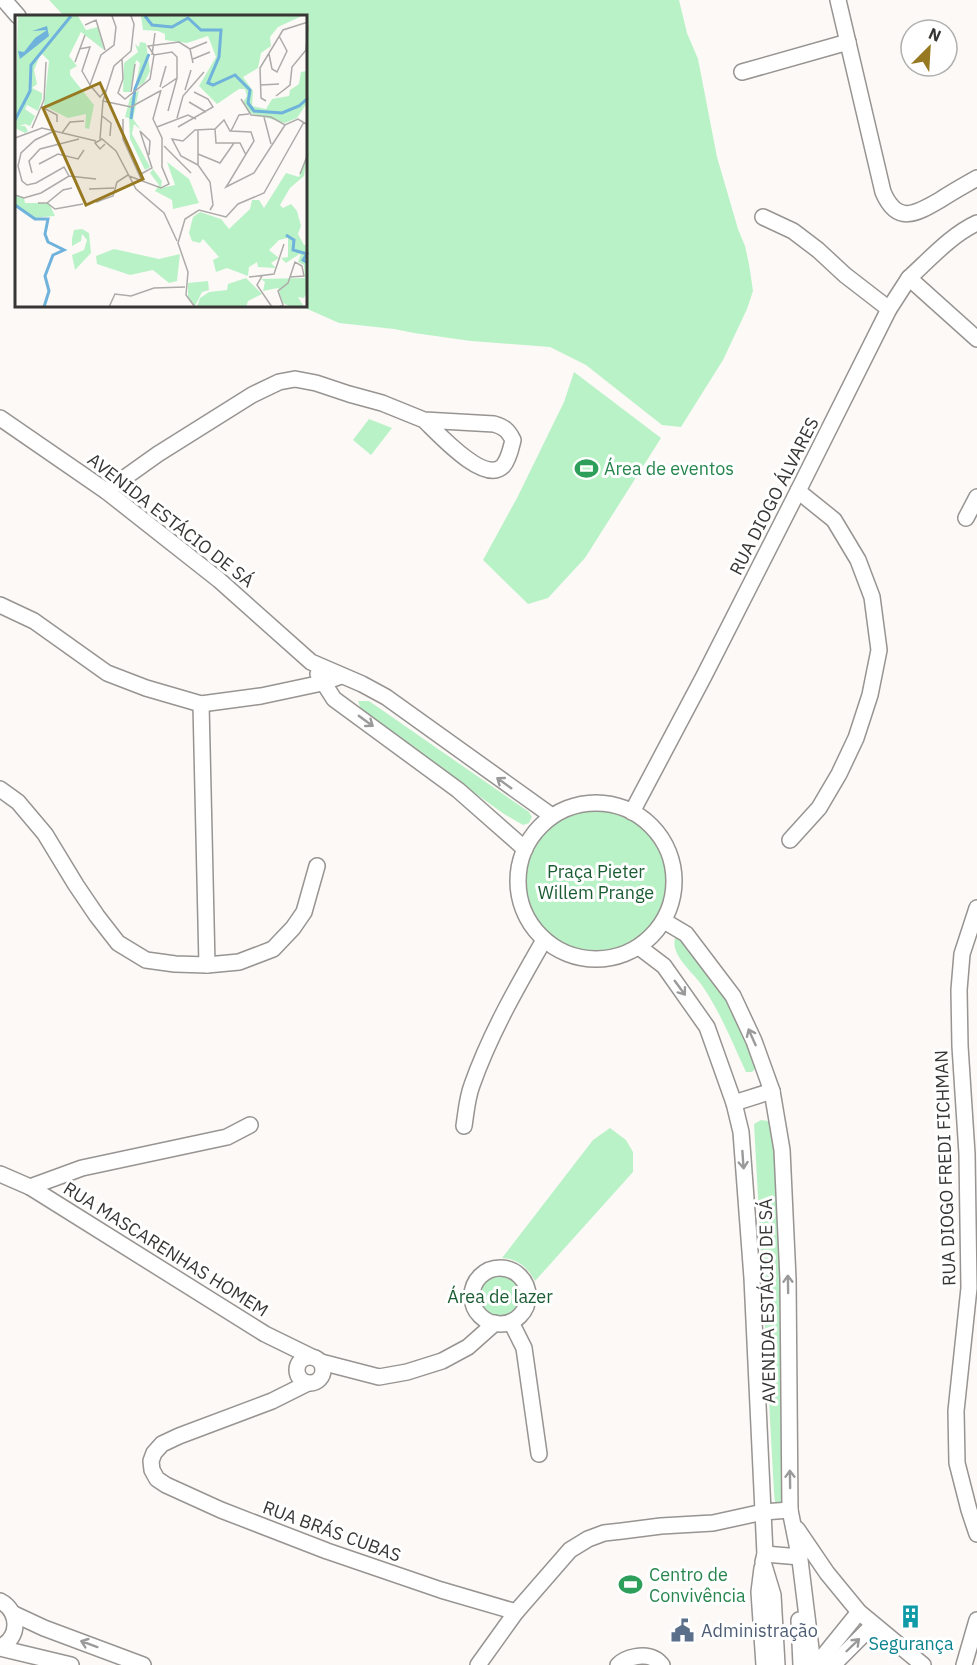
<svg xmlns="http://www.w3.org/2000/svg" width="977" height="1665" viewBox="0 0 977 1665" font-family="'IBM Plex Sans',sans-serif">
<rect width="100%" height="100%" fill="#fcf9f7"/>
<g fill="#baf2c7">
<path d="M49,0H679L687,33L698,59L717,157L738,229L745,246L749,264L753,291L747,309L723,360L681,427L662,425L586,365L550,347L471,341L414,333L394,329L339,323L303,307L302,306H306V16H64Z"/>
<path d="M574,372L661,438L585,558L548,598L528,604L483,560L517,498L564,402Z"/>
<path d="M369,419L392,428L371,455L353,440Z"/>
<path d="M358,701H369L529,812L532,817L529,823L523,825L504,814L362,712Z"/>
<path d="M586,804C594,804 602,803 609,805C651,812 680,853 673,894C672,903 668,912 664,920L668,922C654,934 641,948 623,955C572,973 517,934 518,880C518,872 520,864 523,857C528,840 537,827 552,817C562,810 574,807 586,804Z"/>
<path d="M676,936H680L721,986L750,1045L756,1068L752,1072H746C732,1042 720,1011 701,984C692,971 668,953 676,936Z"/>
<path d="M761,1120L768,1121L774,1125L790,1501L778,1504L775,1502L774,1493L754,1124Z"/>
<path d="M610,1128L626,1140L633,1152V1172L535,1281C528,1268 518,1259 502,1258L593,1140Z"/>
<circle cx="500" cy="1296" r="22"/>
</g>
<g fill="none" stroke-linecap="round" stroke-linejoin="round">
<defs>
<g id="street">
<path d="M4,0L18,16"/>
<path d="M838,0L883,192C897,225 916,214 940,200C952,192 965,185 977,178"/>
<path d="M742,72L848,42"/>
<path d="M763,217L793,231L818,250L845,275L889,309"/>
<path d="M909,278C930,259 951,235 977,223"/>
<path d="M0,418L106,491L219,580L311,662L362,684L386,697L552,816"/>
<path d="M106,491L158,454L252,395L279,382L295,379L316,383L349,394L382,403L424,420L494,424C504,427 508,430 513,440C511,448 509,459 503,466C484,485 437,432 424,420"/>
<path d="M966,518L977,497"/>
<path d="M0,605L34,621L107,673L146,688L201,704L261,696L322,683L341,676"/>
<path d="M318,674L334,699L458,790L525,849"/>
<path d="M201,704L207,965"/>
<path d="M0,789L18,802L45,834L76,885L97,916L118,943L146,960L175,964L207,965L239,962L273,949L293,928L304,912L317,866"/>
<circle cx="596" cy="881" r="78"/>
<path d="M632,812L704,676L798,491L889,309L909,278L977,339"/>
<path d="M790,840L819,808L839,774L856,738L870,695L879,650L872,597L858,560L834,520L798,491"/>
<path d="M977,908L962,954L959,990L960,1046L967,1154L969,1288L956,1411L957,1463L969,1510L977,1534"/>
<path d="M664,921L686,934L733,996L754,1041L772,1091L782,1150L788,1279L790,1510L800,1560L813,1665"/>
<path d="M639,947L664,966L707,1027L734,1103L741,1132L752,1278L765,1554"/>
<path d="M734,1103L772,1091"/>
<path d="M464,1126C466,1113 467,1098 472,1085C490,1034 517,987 544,940"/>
<path d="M0,1174L30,1187L265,1334L312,1357"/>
<path d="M30,1187L82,1168L227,1137L250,1125"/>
<circle cx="500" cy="1296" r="28"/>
<path d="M511,1322L524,1348L539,1454"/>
<circle cx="310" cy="1370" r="13"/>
<path d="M321,1362L379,1377L407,1372L442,1361L468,1347L495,1323"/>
<path d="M308,1383L272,1401L179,1436L162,1444L154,1453L151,1461L152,1470L157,1479L166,1485L221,1510L327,1551L441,1590L516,1612"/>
<path d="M797,1529L827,1573L859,1612L923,1665"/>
<path d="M762,1568L759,1592L764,1665"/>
<path d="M0,1601C19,1611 21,1637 0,1647"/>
<path d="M14,1614L44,1628L143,1665"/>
<path d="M799,1620L801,1665"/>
<path d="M0,1648L71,1665"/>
<path d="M478,1665L516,1612L570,1550L588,1539L604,1533L622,1531L661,1526L713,1523L763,1512L790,1510"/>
<path d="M618,1665C626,1657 644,1653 655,1659C658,1660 660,1663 662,1665"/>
<path d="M777,1665L773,1595L763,1562L765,1554L800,1557"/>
<path d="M821,1665V1659L859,1612"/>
<path d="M833,1665L873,1625"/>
<path d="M964,1665L977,1620"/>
</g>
</defs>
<use href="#street" stroke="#979492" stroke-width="18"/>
<use href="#street" stroke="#fff" stroke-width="15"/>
</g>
<defs><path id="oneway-shaft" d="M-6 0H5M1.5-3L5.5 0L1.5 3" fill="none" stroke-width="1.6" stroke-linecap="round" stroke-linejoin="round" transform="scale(1.5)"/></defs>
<g stroke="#9b9a9a">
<use href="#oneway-shaft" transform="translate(366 721) rotate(36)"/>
<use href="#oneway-shaft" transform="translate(504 783) rotate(-144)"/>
<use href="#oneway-shaft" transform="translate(680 988) rotate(54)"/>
<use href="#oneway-shaft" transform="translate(752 1037) rotate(-114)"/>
<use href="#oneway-shaft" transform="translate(743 1160) rotate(86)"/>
<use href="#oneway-shaft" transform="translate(788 1284) rotate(-91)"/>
<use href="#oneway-shaft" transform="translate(790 1479) rotate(-91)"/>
<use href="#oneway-shaft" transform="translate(89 1644) rotate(-160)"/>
<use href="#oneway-shaft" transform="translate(853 1645) rotate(-44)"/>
</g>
<defs>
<symbol id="stadium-bare" viewBox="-9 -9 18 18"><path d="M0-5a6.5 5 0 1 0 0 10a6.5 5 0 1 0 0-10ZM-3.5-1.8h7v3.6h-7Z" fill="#2e9e5b" stroke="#fff" stroke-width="2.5" paint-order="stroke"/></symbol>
<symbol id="building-bare" viewBox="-9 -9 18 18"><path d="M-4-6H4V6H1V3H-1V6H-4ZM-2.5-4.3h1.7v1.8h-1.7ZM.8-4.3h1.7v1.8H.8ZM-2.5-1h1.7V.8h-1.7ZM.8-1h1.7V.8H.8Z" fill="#0f9aa8" stroke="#fff" stroke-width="2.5" paint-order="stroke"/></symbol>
<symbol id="civic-bare" viewBox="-9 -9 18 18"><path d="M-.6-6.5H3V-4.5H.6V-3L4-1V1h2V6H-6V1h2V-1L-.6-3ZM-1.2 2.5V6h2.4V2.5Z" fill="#5c6f8a" stroke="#fff" stroke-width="2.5" paint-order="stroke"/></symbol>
</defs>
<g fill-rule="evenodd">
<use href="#stadium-bare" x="570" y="452" width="33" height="33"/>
<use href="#stadium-bare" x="614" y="1568" width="33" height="33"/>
<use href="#building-bare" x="894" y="1600" width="33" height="33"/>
<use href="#civic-bare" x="666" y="1614" width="33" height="33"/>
</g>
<g text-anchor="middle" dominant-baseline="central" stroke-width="6" stroke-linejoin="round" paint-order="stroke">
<g font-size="18" fill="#27864d" stroke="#fff" text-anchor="start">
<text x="604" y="468">Área de eventos</text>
<text x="649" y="1574">Centro de<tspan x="649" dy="21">Convivência</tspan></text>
</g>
<g font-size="18" fill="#373635" stroke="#fff">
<text transform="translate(774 496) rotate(-63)">RUA DIOGO ÁLVARES</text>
<text transform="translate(171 520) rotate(38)">AVENIDA ESTÁCIO DE SÁ</text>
<text transform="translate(945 1168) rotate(-92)">RUA DIOGO FREDI FICHMAN</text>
<text transform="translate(166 1249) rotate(32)">RUA MASCARENHAS HOMEM</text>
<text transform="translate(767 1301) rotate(-91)">AVENIDA ESTÁCIO DE SÁ</text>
<text transform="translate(332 1531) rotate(20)">RUA BRÁS CUBAS</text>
</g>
<g font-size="18" fill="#1b5d32" stroke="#fff">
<text x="596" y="871">Praça Pieter<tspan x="596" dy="21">Willem Prange</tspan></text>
<text x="500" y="1296">Área de lazer</text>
</g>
<g font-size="18" fill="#4e5e75" stroke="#fff" text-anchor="start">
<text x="701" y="1630">Administração</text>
</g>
<g font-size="18" fill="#0d838f" stroke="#fff">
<text x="911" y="1643">Segurança</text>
</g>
</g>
<g transform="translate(15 15)">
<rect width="292" height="292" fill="#fcf9f7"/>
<path d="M3,1H55L16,50L15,63L17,50L24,43L19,55L22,69L17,73L27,78V84L23,96L12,90L10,94L20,101L15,111L10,109L5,111H10L13,116L10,118L0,113V106L15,77L16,71L0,103ZM57,1H63L71,15L83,12L89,35L66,17L54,41L62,51L55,55V60L79,90L74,114L70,113L71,99L53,103L29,91L34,46L26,38ZM126,1H287L263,12L255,22L256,31L246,38L243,53L228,62L238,76L237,91L251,94L257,84L274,81L275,75L284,69L286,57L292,56V88L282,103L270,108L235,98L228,87L232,81L230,74H224L202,89L184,71L201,42L193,21L172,28L150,25V19L143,16L128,15ZM125,27L131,28L135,56L129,68L120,73L125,48L121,45L115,77H108L109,48L123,37L120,29L124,32ZM124,75L118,104L126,115L119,109L117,119L135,152L130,155L115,124L114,103L110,102L115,83ZM292,139L289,161L275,173L265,190L268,193L276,189L282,196L286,211L283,219L289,230H292V277L289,283L283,282L289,292H276L268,288L263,273L248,276L250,267L246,264L290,263L289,250L283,247L286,238L271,248L266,243L273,242V223L264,225L254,235L264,243L256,248L261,253L243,252L242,247L234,252L233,261L212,253L201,257L198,245L204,242L188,224L185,228L177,226L174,218L178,202L185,197L206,204L214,214L235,194L237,185H244L249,193L271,158L284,162ZM152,147L174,164L184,188L158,194L157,185L140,176L144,170L135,158L138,154L147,166L146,173L160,170ZM0,180L9,183L10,188H34L40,201L17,203L0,190ZM67,214L74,218L76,238L60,255L57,240L69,235L72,225L67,219L66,226L57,231V224L59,215ZM99,234L144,244L165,239L162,266L154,268L138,255L115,260L82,249L81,241ZM231,263L247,279L233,286L231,292H182L185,283L194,277L212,275L213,269ZM193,266L194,275L187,277L180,291L173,282V268Z" fill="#baf2c7"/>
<path d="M32,11L34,21L5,44L3,36L9,37L20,23L32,15L17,16Z" fill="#6fb2db"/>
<path fill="none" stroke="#6fb2db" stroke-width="3" d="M130,1L137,10L157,12L173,3L186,15H206L204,42L193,68L198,70L220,60L235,75L233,88L239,96L267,98L284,91L293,83M116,104L120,74L134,39M0,105L15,76L16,50L56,1M0,190L20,204H33L30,219L33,227L49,235L38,240L30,261L34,276L29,292M271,220L279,225L278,235L292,239L288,245L293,248"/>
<path fill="none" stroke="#adaba9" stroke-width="1.5" d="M70,10L81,5L90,35M64,34L75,32L67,56L75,70M175,34L192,27M254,39L257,54L262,57L272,36L264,21M137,40L140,18M107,44L108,64L103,78L110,84L135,64L139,40M178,44L195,37M60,47L70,20M245,70L264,69M145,72L151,51M147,73L162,63V42L157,37L139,40L133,31L164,27L175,34L178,48M91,75L85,82L75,70L86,40L99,30L101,12L97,1M170,75L176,55M116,77L120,49M261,81L275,70L277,52L291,35L293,11M226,84L236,100L256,102L270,110L283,104L293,110M88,86L99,51L116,36L119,9L116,1M251,86L246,83L245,53L268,15L293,7M174,87L191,97M27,92L42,100V107M153,96L162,63M87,101L96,108L95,121M249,102L256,129M162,103L168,81L189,57M108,104V124L127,166M142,112L173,100L181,104M163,112L198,92L193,84L179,77M17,113L29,85L31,47M200,114L201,128H225L231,140M183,115V150L195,167L198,190L195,195M125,116L137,153L126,159M125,116L135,126L134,140M216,116L224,100L234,99M37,117L20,125L6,138L3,151L7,166L12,170L21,168L49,152L54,161M47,118L55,107L69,106M0,123L27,113L81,126M85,124L88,86L116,92L145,76M90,129L85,134L80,128L87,124L101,136L121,174L149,198L162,226M149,131L176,158M183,139L205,148L219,128M24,149L43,139L63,144L69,135M183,150L166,141L157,124L168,126L180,115L200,114L209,105L215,116L236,117L239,126L213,169M17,158L14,146L25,134L64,124M285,159L293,139M114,161L146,173L154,169L147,152V123L138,104L146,75M213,169L211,172L239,158L270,110M74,174L99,173M0,180L9,183L26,178L54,161L81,164M85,186L81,187L98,181L102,167L113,160M23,188H32L48,175L57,173M32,188L40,194L68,189M0,246V275M247,261L242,270L257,292M234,262L259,259L269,229M94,292L100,279L116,281L139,273L170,272M180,292L171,280L173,257L163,228L170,204L184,195L211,202L223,189L249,178L289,107M264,292L268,290L263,276L273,268L280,247L287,251L289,261L275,262"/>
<path fill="#977921" fill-opacity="0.15" stroke="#977921" stroke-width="3" d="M85,68L128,164L71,190L28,93Z"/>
<rect width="292" height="292" fill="none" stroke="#373635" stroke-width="3"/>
</g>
<g transform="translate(929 48) rotate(24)"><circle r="28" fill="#ffffff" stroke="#afafae" stroke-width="1.5"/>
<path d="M0-4.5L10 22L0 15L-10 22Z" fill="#977921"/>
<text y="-9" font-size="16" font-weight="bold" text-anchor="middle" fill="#373635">N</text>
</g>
</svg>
